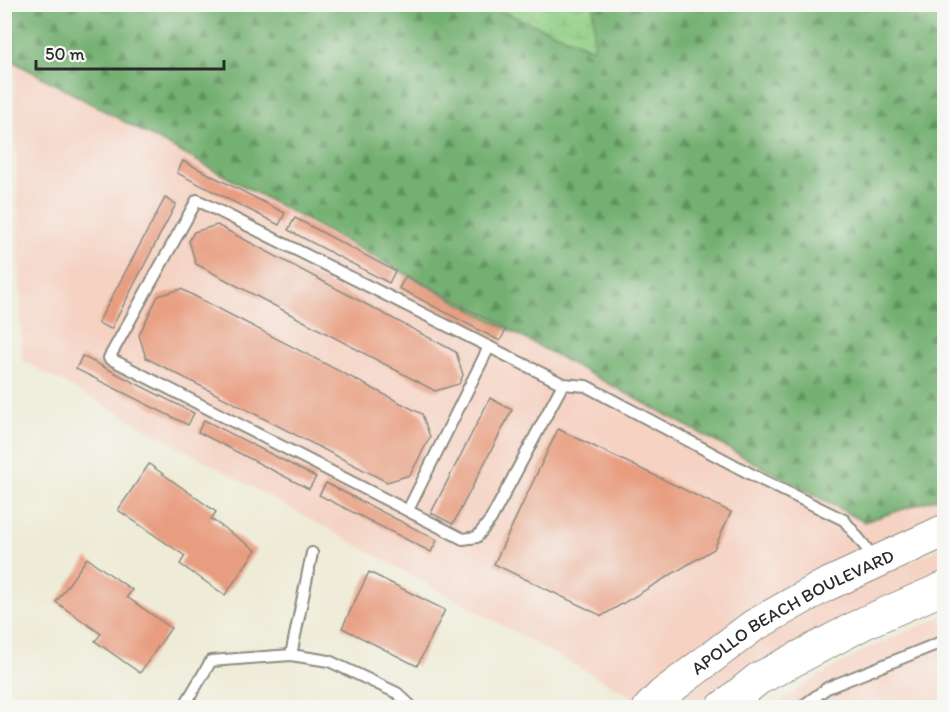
<svg xmlns="http://www.w3.org/2000/svg" width="949" height="712" viewBox="0 0 949 712" font-family="Itim,sans-serif">
<defs>
<pattern id="forest-firs" width="22" height="20" patternUnits="userSpaceOnUse" patternTransform="scale(1.5)"><rect width="22" height="20" fill="#73b071"/><path d="M5 1l3.5 6h-7zM16 11l3.5 6h-7z" fill="#5f8f5d"/></pattern>
<pattern id="wetland-marsh" width="20" height="14" patternUnits="userSpaceOnUse" patternTransform="scale(1.5)"><rect width="20" height="14" fill="#8fcd83"/><path d="M1 5h8M5 5V1M11 12h8M15 12V8" fill="none" stroke="#7cb071"/></pattern>
</defs>
<rect width="100%" height="100%" fill="#f6f6f2"/>
<filter id="ink" filterUnits="userSpaceOnUse"><feTurbulence type="fractalNoise" baseFrequency=".0167" numOctaves="2"/><feDisplacementMap in="SourceGraphic" scale="12" xChannelSelector="R" yChannelSelector="G"/><feConvolveMatrix kernelMatrix="1 2 1 2 8 2 1 2 1" color-interpolation-filters="sRGB"/></filter>
<filter id="wash" filterUnits="userSpaceOnUse"><feTurbulence type="fractalNoise" baseFrequency=".008" numOctaves="4" result="noise"/><feDisplacementMap in="SourceGraphic" scale="24" xChannelSelector="R" yChannelSelector="G"/><feGaussianBlur stdDeviation="1.35" result="paint"/><feColorMatrix in="noise" values="0 0 0 0 0 0 0 0 0 0 0 0 0 0 0 0 0 1.4 0 .05"/><feComposite in="paint" operator="in"/></filter>
<g filter="url(#wash)">
<rect width="100%" height="100%" fill="#eeebd6"/>
<g fill="#f5d2c2">
<path d="M385,5H423L406,15Z"/>
<path d="M14,62L864,522L944,496V517L638,700L22,360Z"/>
<path d="M944,546V574L751,667L701,707L669,708L762,636L831,597Z"/>
<path d="M944,616V707L770,708L814,679L871,647Z"/>
</g>
<path fill="url(#forest-firs)" stroke="#4f6e4e" stroke-width="1.5" d="M385,4L406,15L423,5H486L593,49L594,5H944V496L864,522L14,62L12,5Z"/>
<path fill="url(#wetland-marsh)" stroke="#5d7c57" stroke-width="1.5" d="M486,5H594V49Z"/>
<g id="blocks">
<g fill="#e89d80">
<path d="M183,161L285,213L279,225L177,173Z"/>
<path d="M165,198L176,204L111,329L98,323Z"/>
<path d="M295,218L395,271L389,283L288,230Z"/>
<path d="M217,225L456,352L463,375L459,384L435,391L196,264L189,241L194,232Z"/>
<path d="M406,276L506,329L500,341L399,288Z"/>
<path d="M181,289L422,414L430,437L410,475L387,482L146,358L139,335L158,296Z"/>
<path d="M82,356L194,413L188,425L76,369Z"/>
<path d="M490,398L512,410L453,524L431,513Z"/>
<path d="M204,420L316,477L309,489L198,432Z"/>
<path d="M558,429L731,512L714,549L602,616L494,564Z"/>
<path d="M149,464L216,512L211,519L256,550L225,595L180,564L185,556L118,510Z"/>
<path d="M326,483L437,540L431,552L319,495Z"/>
<path d="M87,558L132,590L127,597L171,628L140,673L95,641L101,634L56,602Z"/>
<path d="M369,572L445,610L417,666L342,628Z"/>
</g>
</g>
</g>
<g filter="url(#ink)">
<use href="#blocks" fill-opacity="0" stroke="#8c8b80" stroke-width="1.5"/>
<g fill="none" stroke-linecap="round" stroke-linejoin="round">
<defs>
<g id="service">
<path d="M563,384L491,519L477,537L463,539L109,358L197,200L563,384L586,386L762,480L844,520L875,559"/>
<path d="M408,510L489,347"/>
<path d="M291,655L312,553"/>
<path d="M183,708L211,661L291,655L329,661L397,693L413,708"/>
<path d="M800,708L827,688L944,641"/>
</g>
<g id="secondary">
<path id="s1" d="M649,708L663,694L753,626L824,586L944,531"/>
<path d="M722,708L758,679L866,622L944,588"/>
</g>
</defs>
<use href="#service" stroke="#8c8b80" stroke-width="14"/>
<use href="#secondary" stroke="#8c8b80" stroke-width="34"/>
<use href="#service" stroke="#fff" stroke-width="10"/>
<use href="#secondary" stroke="#fff" stroke-width="32"/>
</g>
</g>
<g text-anchor="middle" dominant-baseline="central" stroke-width="6" stroke-linejoin="round" paint-order="stroke">
<g font-size="18" fill="#2b2b2b" stroke="#f6f6f2">
<text stroke="none"><textPath href="#s1" startOffset="174">APOLLO BEACH BOULEVARD</textPath></text>
</g>
</g>
<rect width="949" height="712" fill="none" stroke="#f6f6f2" stroke-width="24"/>
<path d="M36 60v9h188v-9" fill="none" stroke="#2b2b2b" stroke-width="3"/>
<text x="45" y="60" font-size="18" fill="#2b2b2b" stroke="#f6f6f2" stroke-width="4.5" paint-order="stroke">50 m</text>
</svg>
